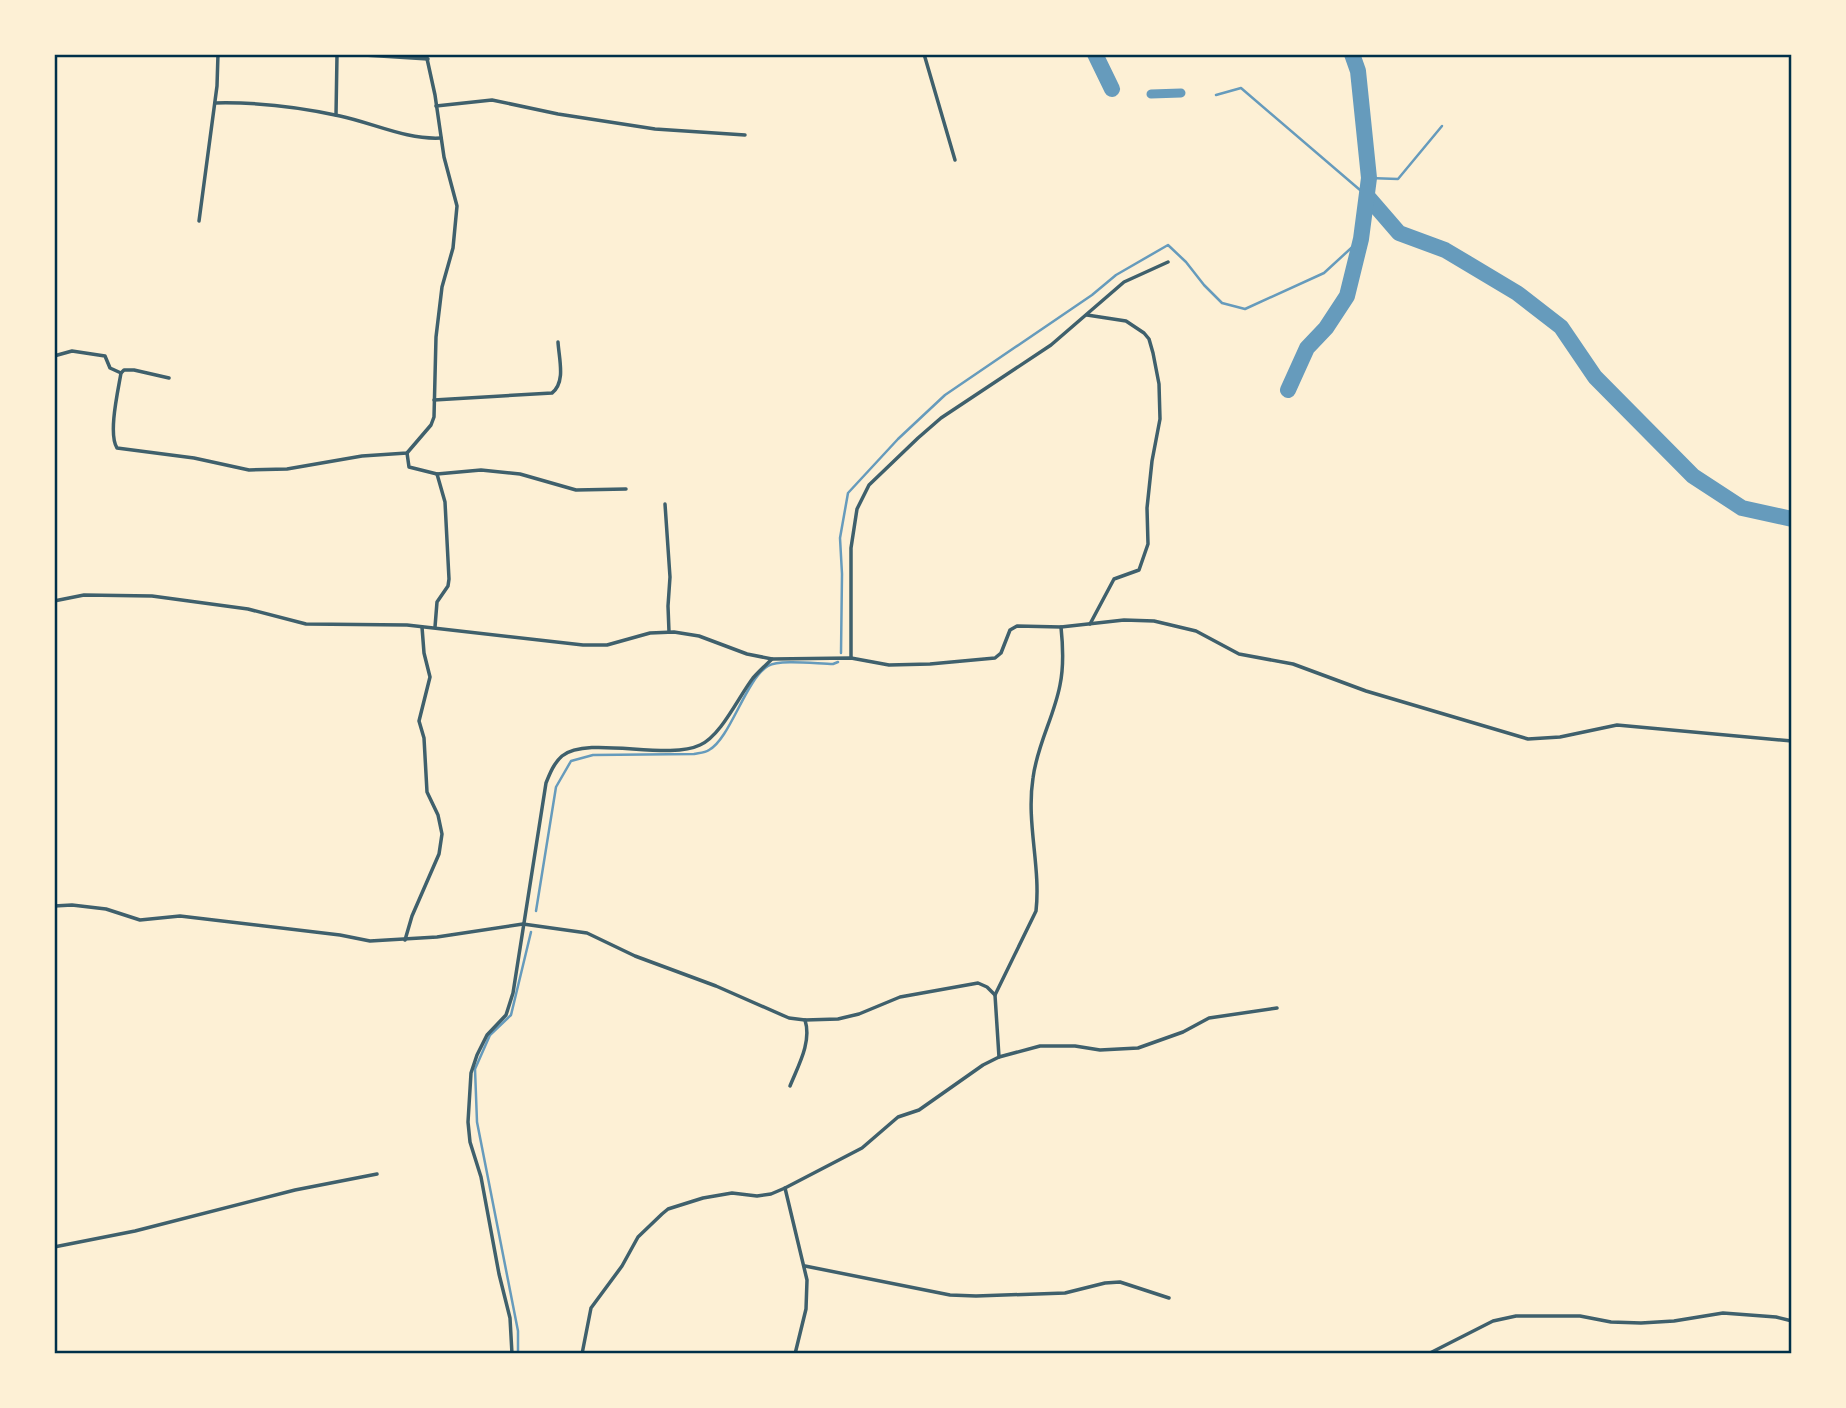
<svg xmlns="http://www.w3.org/2000/svg" width="1846" height="1408" viewBox="0 0 1846 1408" font-family="'Noto Serif',serif">
<rect width="100%" height="100%" fill="#fdf0d5"/>
<g fill="none" stroke-linecap="round" stroke-linejoin="round">
<g stroke="#669bbc" stroke-width="2.5">
<path d="M1216,95L1241,88L1367,196"/>
<path d="M1369,178L1398,179L1442,126"/>
<path d="M841,653L842,574L840,538L848,493L898,439L945,395L1092,295L1116,275L1168,245L1186,262L1204,285L1222,303L1245,309L1324,273L1361,239"/>
<path d="M536,911L556,787L571,761L593,755L694,754C698,753 705,753 709,750C730,739 746,679 768,666C780,659 818,664 833,664L838,662"/>
<path d="M518,1354V1331L477,1122L475,1069L490,1035L511,1015L531,932"/>
</g>
<path stroke="#669bbc" stroke-width="9" d="M1151,94L1181,93"/>
<g stroke="#669bbc" stroke-width="16">
<path d="M1095,54L1112,89"/>
<path d="M1367,196L1399,233L1445,250L1517,293L1561,327L1595,377L1693,476L1742,508L1792,519"/>
<path d="M1288,390L1307,348L1326,328L1347,296L1361,239L1369,178L1358,71L1352,54"/>
</g>
<g stroke="#3f606c" stroke-width="3.5">
<path d="M291,54L364,55L428,59"/>
<path d="M924,54L955,160"/>
<path d="M215,103C257,102 299,107 340,116C373,123 407,140 441,138"/>
<path d="M436,106L492,100L558,114L655,129L745,135"/>
<path d="M336,115L337,55"/>
<path d="M199,221L217,86L218,54"/>
<path d="M1087,315L1126,321L1144,333L1149,339L1153,353L1159,384L1160,419L1152,461L1147,508L1148,544L1139,570L1114,579L1090,624"/>
<path d="M54,356L72,351L105,356L110,368L121,373"/>
<path d="M169,378L134,370H124L121,373C118,391 108,434 117,448L194,458L249,470L287,469L362,456L407,453L431,425L434,417L436,337L442,287L453,248L457,206L444,157L435,95L426,54"/>
<path d="M434,400L552,393C566,382 559,359 558,342"/>
<path d="M407,453L409,467L437,474L481,470L520,474L576,490L626,489"/>
<path d="M665,504L670,577L668,606L669,632"/>
<path d="M54,601L84,595L152,596L248,609L306,624L407,625L583,645H607L650,633L674,632L699,636L747,654L772,659"/>
<path d="M435,627L437,602L448,586L449,579L445,502L437,474"/>
<path d="M851,658V548L857,509L869,485L918,438L941,418L1051,345L1124,282L1168,262"/>
<path d="M54,906L72,905L106,909L140,920L180,916L340,935L370,941L437,937L523,924L587,933L635,956L716,986L789,1018L805,1020L838,1019L859,1014L900,997L978,983L987,987L995,995L999,1057L983,1065L919,1110L898,1117L862,1148L785,1188L771,1194L757,1196L732,1193L703,1198L668,1209L662,1214L638,1237L622,1266L591,1308L582,1354"/>
<path d="M405,940L412,916L439,854L442,834L438,815L427,792L424,738L419,721L430,677L424,653L422,627"/>
<path d="M995,995L1036,911C1041,867 1026,823 1033,778C1037,745 1054,717 1060,685C1064,666 1063,646 1061,627"/>
<path d="M999,1057L1040,1046H1075L1100,1050L1138,1048L1183,1032L1209,1018L1277,1008"/>
<path d="M790,1086C798,1066 812,1042 805,1020"/>
<path d="M785,1188L807,1280L806,1309L795,1354"/>
<path d="M54,1247L135,1231L295,1190L377,1174"/>
<path d="M805,1266L950,1295L976,1296L1065,1293L1105,1283L1120,1282L1169,1298"/>
<path d="M512,1354L510,1318L499,1274L481,1177L470,1142L468,1122L471,1073L477,1055L487,1035L506,1015L513,993L546,783C550,773 554,763 562,756C588,735 667,761 700,745C721,736 739,696 753,678C759,671 766,665 772,659L851,658L889,665L930,664L995,658L1001,653L1010,630L1017,626L1061,627L1124,620L1154,621L1196,631L1239,654L1293,664L1366,691L1528,739L1560,737L1617,725L1792,741"/>
<path d="M1428,1354L1493,1321L1516,1316H1580L1611,1322L1641,1323L1674,1321L1723,1313L1776,1317L1792,1321"/>
</g>
</g>
<rect width="1846" height="1408" fill="none" stroke="#fdf0d5" stroke-width="112"/>
<rect x="56" y="56" width="1734" height="1296" fill="none" stroke="#003049" stroke-width="2.5"/>
</svg>
